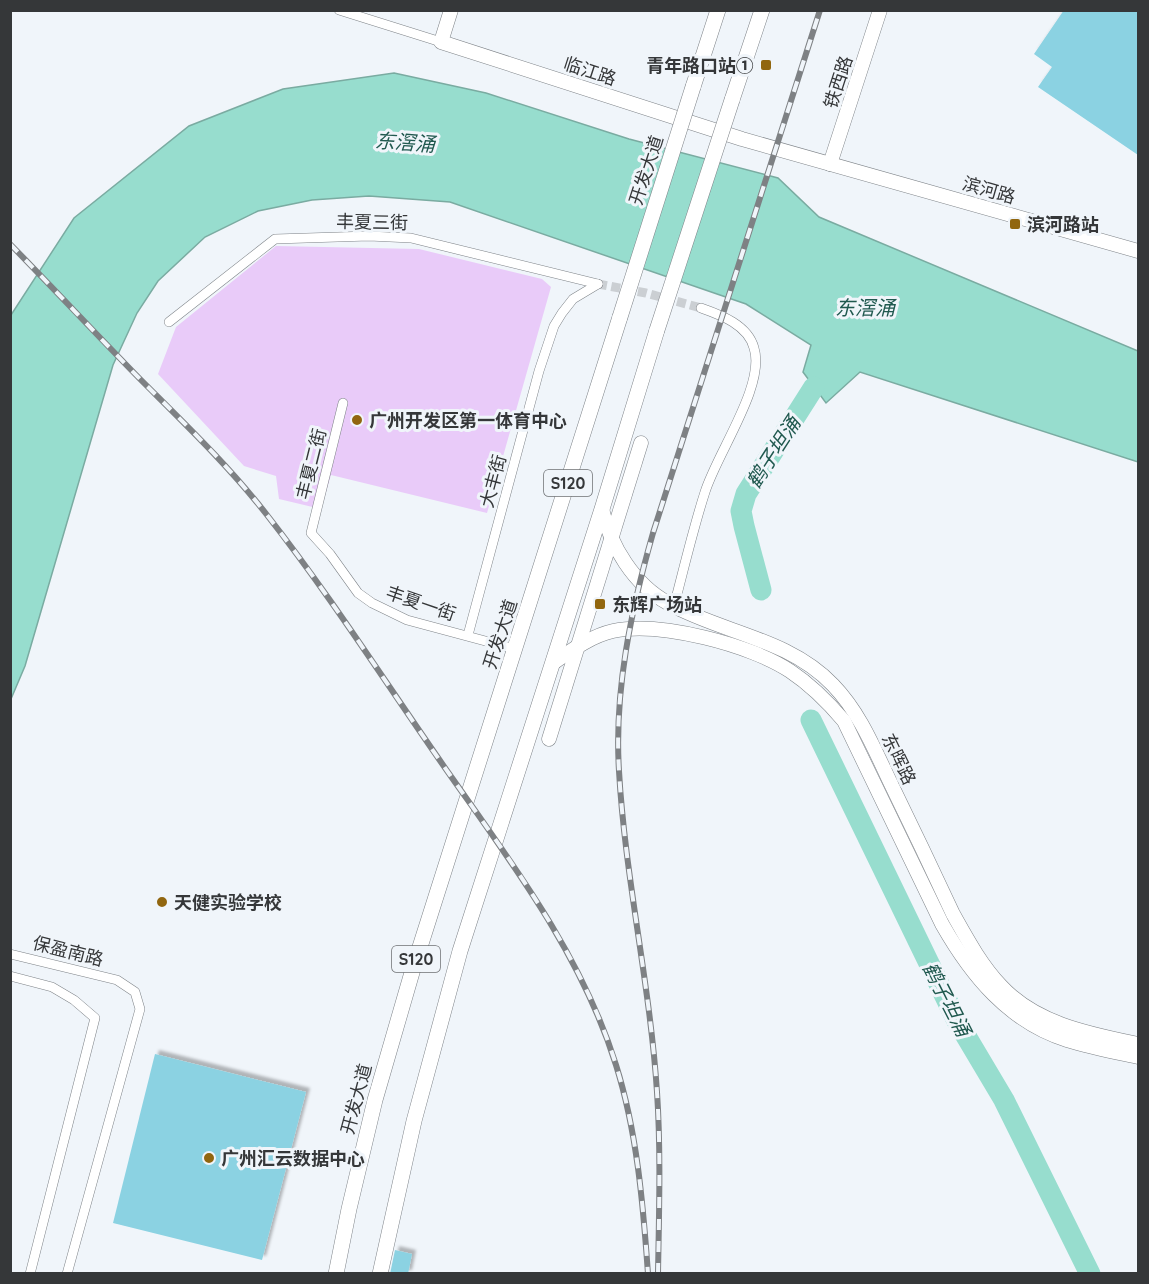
<svg xmlns="http://www.w3.org/2000/svg" width="1149" height="1284" viewBox="0 0 1149 1284" font-family="Quicksand,'Noto Sans SC',sans-serif">
<defs>
<filter id="shadow"><feDropShadow dx="4" dy="-4" stdDeviation="1.5" flood-color="#0004"/></filter>
</defs>
<rect width="100%" height="100%" fill="#f0f5fa"/>
<path fill="#e9cbf9" d="M276,246L419,249L542,279L551,287L487,513L331,475L321,509L279,499L276,476L244,466L158,374L176,327Z"/>
<path fill="#97ddce" stroke="#7aaba1" stroke-width="1.5" d="M394,73L486,93L629,139L778,178L819,217L1138,351V462L860,372L826,403L803,372L811,345L746,304L450,202L369,196L312,200L258,211L205,237L158,281L137,313L113,365L25,666L11,699V315L74,218L189,126L283,89Z"/>
<g fill="none" stroke-linecap="round" stroke-linejoin="round">
<g stroke="#97ddce" stroke-width="21">
<path d="M761,590L744,526L741,511L746,494L814,387"/>
<path d="M811,720L957,1021L1004,1100L1090,1274"/>
</g>
</g>
<g fill="#8bd2e2" filter="url(#shadow)">
<path d="M1064,10H1138V155L1038,87L1052,67L1034,54Z"/>
<path d="M155,1054L306,1092L262,1260L113,1223Z"/>
<path d="M395,1250L412,1254L408,1274H390Z"/>
</g>
<g fill="none" stroke-linecap="round" stroke-linejoin="round">
<path stroke="#cbcfd3" stroke-width="9" stroke-dasharray="9 4.5" stroke-linecap="butt" d="M598,284L646,293L701,308"/>
<defs>
<g id="street">
<path d="M339,10L441,42"/>
<path d="M169,322L275,239L369,236L411,238L598,284"/>
<path d="M343,403L311,533L330,554L358,593L372,603L407,620L515,649"/>
<path d="M674,606C684,568 693,529 705,492C717,453 766,385 754,348C748,325 721,315 701,308"/>
<path d="M468,635L539,371L554,326L562,313L573,299L598,284"/>
<path d="M10,954L117,980L135,992L140,1009L67,1274"/>
<path d="M10,976L52,987L74,1000L95,1018L30,1274"/>
</g>
<g id="secondary">
<path d="M451,10L441,42L742,139L1138,251"/>
<path d="M830,164L880,10"/>
<path d="M602,509C610,545 634,585 668,603C722,633 788,638 833,685C861,714 875,751 892,786C913,829 933,871 953,914C967,939 981,965 1001,986C1036,1024 1090,1034 1138,1044"/>
<path d="M553,663C572,650 591,636 613,631C660,621 751,645 790,671C811,685 828,702 844,721L942,924C971,975 1009,1022 1067,1040C1090,1047 1115,1052 1138,1057"/>
<path d="M549,739L641,443"/>
</g>
<g id="primary">
<path d="M693,87L718,10"/>
<path d="M732,100L762,10"/>
<path d="M336,1274L349,1209L375,1100L413,969L620,317"/>
<path d="M380,1274L414,1121L460,951L602,509L657,330"/>
</g>
</defs>
<use href="#street" stroke="#7e8388" stroke-width="10"/>
<use href="#secondary" stroke="#7e8388" stroke-width="15"/>
<use href="#primary" stroke="#7e8388" stroke-width="16"/>
<use href="#street" stroke="#fff" stroke-width="9"/>
<use href="#secondary" stroke="#fff" stroke-width="14"/>
<use href="#primary" stroke="#fff" stroke-width="15"/>
<defs>
<g id="rail">
<path d="M10,244C54,289 96,334 140,379C184,423 229,466 267,515C332,598 389,688 450,775C514,866 582,956 616,1065C637,1132 643,1203 648,1274"/>
<path d="M658,1274C659,1213 661,1152 657,1092C650,984 625,878 619,771C614,691 631,610 653,533L820,10"/>
</g>
</defs>
<use href="#rail" stroke="#7e8184" stroke-width="6"/>
<use href="#rail" stroke="#f0f5fa" stroke-width="4" stroke-dasharray="11" stroke-linecap="butt"/>
<defs>
<g id="primary-bridge">
<path d="M620,317L693,87"/>
<path d="M657,330L732,100"/>
</g>
</defs>
<use href="#primary-bridge" stroke="#7e8388" stroke-width="16" stroke-linecap="butt"/>
<use href="#primary-bridge" stroke="#fff" stroke-width="15"/>
</g>
<g fill="#91660f" stroke="#f0f5fa" stroke-width="2">
<rect x="760" y="59" width="12" height="12" rx="3"/>
<rect x="1009" y="218" width="12" height="12" rx="3"/>
<circle cx="357" cy="420" r="6"/>
<rect x="594" y="598" width="12" height="12" rx="3"/>
<circle cx="162" cy="902" r="6"/>
<circle cx="209" cy="1158" r="6"/>
</g>
<g text-anchor="middle" dominant-baseline="central" stroke-width="6" stroke-linejoin="round" paint-order="stroke">
<g fill="#f0f5fa" stroke="#6d7073" stroke-width="1.5">
<rect x="544" y="470" width="48" height="26" rx="4.5"/>
<rect x="392" y="946" width="48" height="26" rx="4.5"/>
</g>
<g font-size="16" font-weight="bold" fill="#353739">
<text x="568" y="483">S120</text>
<text x="416" y="959">S120</text>
</g>
<g font-size="18" font-weight="bold" fill="#353739" stroke="#f0f5fa" text-anchor="start">
<text x="754" y="65" text-anchor="end">青年路口站①</text>
<text x="1027" y="224">滨河路站</text>
<text x="369" y="420">广州开发区第一体育中心</text>
<text x="612" y="604">东辉广场站</text>
<text x="174" y="902">天健实验学校</text>
<text x="221" y="1158">广州汇云数据中心</text>
</g>
<g font-size="18" fill="#353739" stroke="#f0f5fa">
<text transform="translate(590 71) rotate(18)">临江路</text>
<text transform="translate(838 82) rotate(-72)">铁西路</text>
<text transform="translate(646 170) rotate(-72)">开发大道</text>
<text transform="translate(989 190) rotate(16)">滨河路</text>
<text transform="translate(372 222) rotate(1)">丰夏三街</text>
<text transform="translate(311 464) rotate(-76)">丰夏二街</text>
<text transform="translate(493 481) rotate(-75)">大丰街</text>
<text transform="translate(421 603) rotate(19)">丰夏一街</text>
<text transform="translate(500 634) rotate(-72)">开发大道</text>
<text transform="translate(899 759) rotate(64)">东晖路</text>
<text transform="translate(68 951) rotate(14)">保盈南路</text>
<text transform="translate(356 1099) rotate(-75)">开发大道</text>
</g>
<g font-size="20" font-style="italic" fill="#20594f" stroke="#f0f5fa">
<text transform="translate(405 142) rotate(4)">东滘涌</text>
<text x="865" y="307">东滘涌</text>
<text transform="translate(773 452) rotate(-57)">鹤子坦涌</text>
<text transform="translate(947 999) rotate(63)">鹤子坦涌</text>
</g>
</g>
<rect width="1149" height="1284" fill="none" stroke="#353739" stroke-width="24"/>
</svg>
